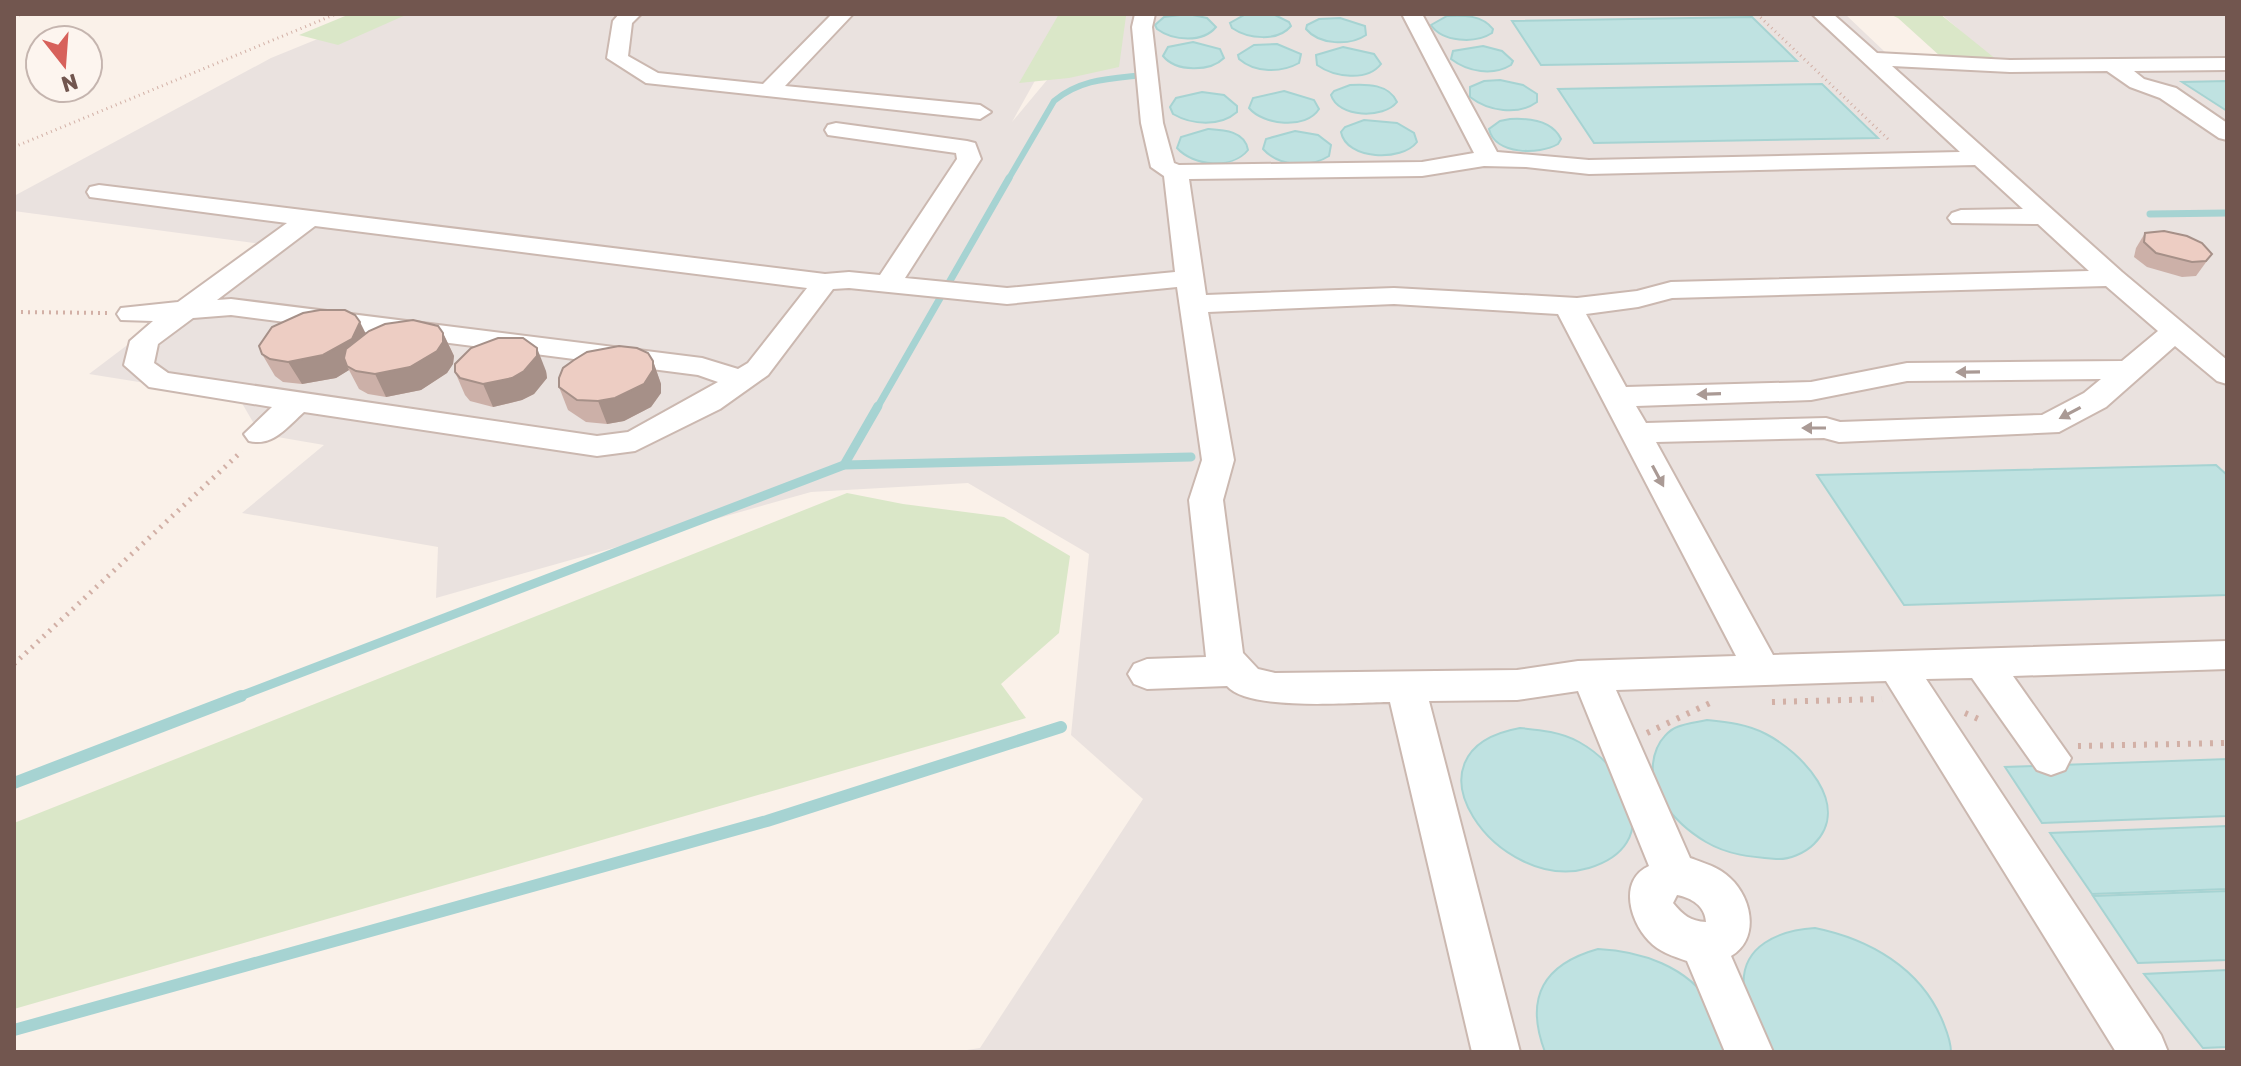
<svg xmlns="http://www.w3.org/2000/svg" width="2241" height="1066" viewBox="0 0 2241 1066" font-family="Rubik,sans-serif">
<rect width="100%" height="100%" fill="#faf1e9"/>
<path fill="#eae2df" d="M379,14H1072L1012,122L1102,14H1845L1886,53L1993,59L1941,14H2227V1052H954L980,1048L1143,799L1071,735L1089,554L968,483L811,492L436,598L438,547L242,513L324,445L260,434L239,398L89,374L261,244L14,211V196L271,58Z"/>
<g fill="#dae7c8">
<path d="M350,14H408L338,45L299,35Z"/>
<path d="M1059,14H1130L1126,16L1119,67L1069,78L1019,83Z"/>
<path d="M1889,14H1940L1997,60L1940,56L1898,18Z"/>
<path d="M847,493L903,504L1004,517L1070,556L1059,633L1001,684L1026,718L14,1009V823Z"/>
</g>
<g fill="#bfe2e1" stroke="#a6d3d2" stroke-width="2">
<path d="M1188,14L1207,18L1216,27C1203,43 1173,41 1157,29L1155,25L1164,17Z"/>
<path d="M1246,14L1275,15L1289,22L1291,26C1278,42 1248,39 1232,28L1230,23Z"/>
<path d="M1447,16C1464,15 1482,15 1493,29L1492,33C1475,44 1442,42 1431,25Z"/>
<path d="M1752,17L1797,61L1541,65L1512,21Z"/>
<path d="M1340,18L1365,26L1366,35C1350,46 1319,45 1306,29L1307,25L1319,19Z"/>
<path d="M1193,42L1220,49L1224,58C1210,72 1176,72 1163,56L1168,47Z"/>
<path d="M1277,44L1301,54L1299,63C1281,73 1255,73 1239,59L1238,55L1254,45Z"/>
<path d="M1483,46L1502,51L1513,61L1511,65C1493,76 1468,72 1451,59L1453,51Z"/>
<path d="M1343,47L1374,54L1381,64C1367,82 1334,77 1317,65L1316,55Z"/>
<path d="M1500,80L1523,85L1537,94V102C1518,116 1488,111 1470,97V87L1484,81Z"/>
<path d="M2227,81V111L2182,82Z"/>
<path d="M1822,84L1878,138L1594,143L1558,89Z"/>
<path d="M1350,85C1367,84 1389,84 1397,102C1384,119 1338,118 1331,95L1334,91Z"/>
<path d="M1284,91L1314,100L1319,109C1306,130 1263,125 1249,108L1253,98Z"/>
<path d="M1202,92L1224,95L1237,106V112C1220,127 1192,125 1173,114L1170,107L1176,98Z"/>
<path d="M1510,119C1528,118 1552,120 1561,139L1558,144C1539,155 1495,155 1489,129L1500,121Z"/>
<path d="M1364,120L1397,123L1414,133L1417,142C1402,162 1346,160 1341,132L1345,127Z"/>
<path d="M1208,129C1224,130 1245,131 1248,150C1232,170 1193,166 1177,148L1181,137Z"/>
<path d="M1295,131L1318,135L1331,145L1329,156C1310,168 1279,167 1263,149L1266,139Z"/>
<path d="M2216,465L2227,475V595L1904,605L1817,475Z"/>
<path d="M1707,720C1727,722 1747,724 1766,734C1801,752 1853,805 1814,844C1805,853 1789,860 1776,859C1751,857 1728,855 1706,842C1674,823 1641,786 1657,748C1660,740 1669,730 1677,727C1686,723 1698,722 1707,720Z"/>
<path d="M1520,728C1541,730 1561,732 1579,742C1630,770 1665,845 1589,868C1499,895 1393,751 1520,728Z"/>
<path d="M2227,759V816L2042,823L2005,767Z"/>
<path d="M2227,826V889L2092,894L2050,833Z"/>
<path d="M2227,891V960L2138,963L2093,896Z"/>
<path d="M1815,928C1869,939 1921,968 1943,1022C1947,1032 1951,1041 1951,1052H1772C1765,1036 1746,1005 1744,989C1739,945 1781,930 1815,928Z"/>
<path d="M1598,949C1640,951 1688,966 1712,1006C1721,1020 1726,1037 1732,1052H1545C1524,997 1544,964 1598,949Z"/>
<path d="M2227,970V1047L2203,1048L2144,974Z"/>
</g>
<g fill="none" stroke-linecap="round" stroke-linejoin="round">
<path stroke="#a6d3d2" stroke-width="6" d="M1008,180L1054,101C1078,81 1104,79 1134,76"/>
<g stroke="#a6d3d2" stroke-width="7">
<path d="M2150,214L2227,213"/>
<path d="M877,408L1009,178"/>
</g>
<g stroke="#a6d3d2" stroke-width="9">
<path d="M844,465L878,406"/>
<path d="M235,698L844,465L1191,457"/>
</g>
<g stroke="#a6d3d2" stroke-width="12">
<path d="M14,783L241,696"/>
<path d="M14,1030L767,821L1061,727"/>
</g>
<defs>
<g id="minor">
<path d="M619,14H641L632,23L628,56L658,73L763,84L832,14H853L785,86L980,105L991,112L980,119L646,83L607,58L613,21Z"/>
<path d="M1135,14H1155L1152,27L1163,123L1174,163L1179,165L1422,162L1474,153L1402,14H1422L1497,152L1589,160L1960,152L1812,14H1833L1877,53L2010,60L2227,58V70L2134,71L2144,79L2176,88L2227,123V140L2219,138L2160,98L2130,87L2107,71L2010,72L1892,66L2122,272L2227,360V384L2217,381L2175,346L2106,407L2059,432L1839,442L1824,438L1656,442L1773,655L2227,641V669L2013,676L2071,758L2065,770L2051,775L2037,770L1972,678L1926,679L2161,1035L2168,1052H2116L1886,681L1616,690L1690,858C1704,863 1719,867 1730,878C1752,898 1760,939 1731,956L1773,1052H1725L1687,961C1673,956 1659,952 1649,941C1630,922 1618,880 1649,866L1578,691L1517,700L1429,701L1520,1052H1472L1390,702C1356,702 1249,712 1227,686L1147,689L1134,684L1128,674L1134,664L1147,659L1206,657L1189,500L1202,460L1177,287L1007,304L849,288L833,289L768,375L720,409L635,451L597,456L304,412C287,427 273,447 249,441L244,434L272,407L149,387L124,365L130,341L153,321L121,320L117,314L121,308L178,302L287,223L90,197L87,192L90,187L99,185L825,274L849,272L880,275L957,159L956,153L828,135L825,130L828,125L836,123L967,141L975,143L981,159L905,278L1007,288L1175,272L1164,176L1151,167L1141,123L1132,27ZM1975,165L2023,209L1961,210L1952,213L1948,218L1952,223L2038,224L2089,271L1671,282L1637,291L1577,298L1394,288L1206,295L1189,179L1422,176L1484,166L1526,167L1589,174ZM315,226L807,288L748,363L738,369L702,358L231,299L217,300ZM2106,286L2158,331L2122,361L1907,363L1811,382L1626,387L1586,314L1638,307L1672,298ZM1394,304L1558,314L1736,656L1578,661L1517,670L1275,673L1258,669L1243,653L1223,500L1234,460L1208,312ZM231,315L698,375L718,382L628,432L597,436L168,373L154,363L158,344L193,318ZM2101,379L2084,393L2042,415L1840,422L1826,418L1646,423L1636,406L1811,400L1907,381ZM1677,895C1692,898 1705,906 1706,922C1690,921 1683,915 1673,903Z"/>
</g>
</defs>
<use href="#minor" stroke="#cbb8b0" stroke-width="4"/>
<g stroke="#d2b0a6" stroke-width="3" stroke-dasharray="1 4" stroke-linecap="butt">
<path d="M1757,14L1889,140"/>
<path d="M14,16L24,14"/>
<path d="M14,147L336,14"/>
</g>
<path stroke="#d2b0a6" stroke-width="4" stroke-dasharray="2 5" stroke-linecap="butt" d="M14,312L109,313"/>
<path stroke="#d2b0a6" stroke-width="5" stroke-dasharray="2 6" stroke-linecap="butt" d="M14,664L242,451"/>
<g stroke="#d2b0a6" stroke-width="6" stroke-dasharray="3 8" stroke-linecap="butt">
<path d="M1772,702L1882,699"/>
<path d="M1965,713L1985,722"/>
<path d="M1647,733L1710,703"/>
<path d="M2078,746L2227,743"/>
</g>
<use href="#minor" fill="#fff" fill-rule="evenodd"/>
</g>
<g fill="#ccb0a8">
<path d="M2145,233L2212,254L2196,276L2182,277L2147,267L2134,257L2136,248Z"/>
<path d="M366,333H443L454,356L453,364L447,373L421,390L386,397L368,394L359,389L349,370L336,378L302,384L283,382L275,376L262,354Z"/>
<path d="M653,361L661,384V393L651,407L624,421L607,424L586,422L568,410L559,387Z"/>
<path d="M546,371L547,378L534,394L522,400L493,407L470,401L465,395L455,372Z"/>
</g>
<g fill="#a69088">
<path d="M360,322L371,344L347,366L349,370L336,378L302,384L288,362Z"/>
<path d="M443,333L454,356L453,364L447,373L421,390L386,397L375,374Z"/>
<path d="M537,348L546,371L547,378L534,394L522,400L493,407L483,384Z"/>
<path d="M653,361L661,384V393L651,407L624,421L607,424L598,401Z"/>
</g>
<g fill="#edcdc3" stroke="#a69088" stroke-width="2">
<path d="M2164,231L2187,236L2202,243L2212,254L2206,261L2192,262L2156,253L2144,242L2145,233Z"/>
<path d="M320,310H345L355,315L360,322L352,339L323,355L288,362L270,359L262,354L259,346L272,327L303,313Z"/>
<path d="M413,320L438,326L443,333V342L437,351L410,367L375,374L356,371L347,366L344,358L346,349L369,331L385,324Z"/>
<path d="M498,338H523L537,348V356L524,371L512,378L483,384L460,378L455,372V364L471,348Z"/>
<path d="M619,346L637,348L648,353L653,361V370L644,384L615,398L598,401L577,400L559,387V378L563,368L574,360L587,352Z"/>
</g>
<defs><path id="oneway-solid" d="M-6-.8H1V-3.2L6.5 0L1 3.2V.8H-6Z" transform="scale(2)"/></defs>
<g fill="#aa9a95">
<use href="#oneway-solid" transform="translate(1968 372) rotate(179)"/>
<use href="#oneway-solid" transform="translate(1709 394) rotate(178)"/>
<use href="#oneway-solid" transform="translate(2070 413) rotate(152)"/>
<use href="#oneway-solid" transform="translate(1814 428) rotate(180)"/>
<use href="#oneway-solid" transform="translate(1658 476) rotate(62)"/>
</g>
<rect width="2241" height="1066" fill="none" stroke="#72564f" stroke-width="32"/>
<g transform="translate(64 64) rotate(163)"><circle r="38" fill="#fdf5ef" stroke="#c5b5af" stroke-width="2"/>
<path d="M0-6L14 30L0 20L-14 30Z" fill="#d7615b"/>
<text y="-12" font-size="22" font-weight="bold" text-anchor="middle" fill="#72564f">N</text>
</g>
</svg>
